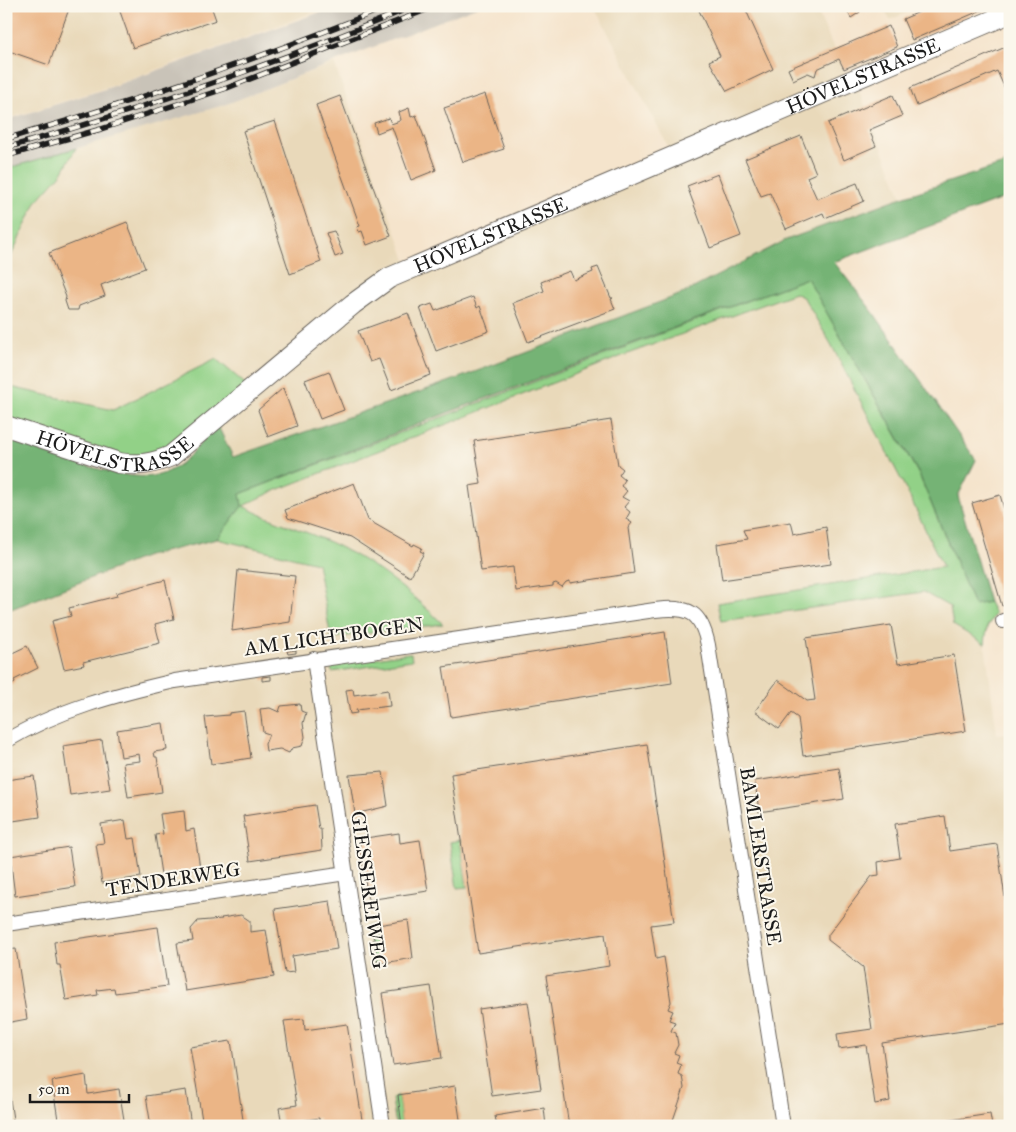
<svg xmlns="http://www.w3.org/2000/svg" width="1016" height="1132" viewBox="0 0 1016 1132" font-family="'IM FELL Great Primer',serif">
<rect width="100%" height="100%" fill="#fbf7ec"/>
<filter id="ink" filterUnits="userSpaceOnUse"><feTurbulence type="fractalNoise" baseFrequency=".02" numOctaves="2"/><feDisplacementMap in="SourceGraphic" scale="10" xChannelSelector="R" yChannelSelector="G"/><feConvolveMatrix kernelMatrix="1 2 1 2 8 2 1 2 1" color-interpolation-filters="sRGB"/></filter>
<filter id="wash" filterUnits="userSpaceOnUse"><feTurbulence type="fractalNoise" baseFrequency=".0096" numOctaves="4" result="noise"/><feDisplacementMap in="SourceGraphic" scale="20" xChannelSelector="R" yChannelSelector="G"/><feGaussianBlur stdDeviation="1.12" result="paint"/><feColorMatrix in="noise" values="0 0 0 0 0 0 0 0 0 0 0 0 0 0 0 0 0 1.4 0 .05"/><feComposite in="paint" operator="in"/></filter>
<g filter="url(#wash)">
<rect width="100%" height="100%" fill="#f5e4cc"/>
<g fill="#e9d9ba">
<path d="M6,6H332L105,88L6,119Z"/>
<path d="M594,6H815L848,80L672,154Z"/>
<path d="M883,6H921L890,20Z"/>
<path d="M334,63L409,268L249,387L216,359L113,410L6,386V267L36,202L62,173L76,148L224,105Z"/>
<path d="M855,81L902,197L786,240L684,293L448,382L233,457L216,422L356,303Z"/>
<path d="M795,293L804,298L831,344L910,494L943,567L717,603L721,621L923,592L950,607L953,625L985,644L997,734L1010,733V1126H6V611L147,556L217,539L317,563L331,638L442,624L417,599L380,569L337,546L242,506L272,492L630,353Z"/>
</g>
<path fill="#c9c3b8" d="M337,6H479L224,105L6,169V120L105,89Z"/>
<g fill="#92d187" stroke="#577652">
<path d="M76,148L62,173L36,202L6,267V169Z"/>
<path d="M807,278L919,475L974,605L989,602L995,614L987,627L985,644L953,625L950,607L923,592L721,621L717,603L943,567L909,495L831,344L804,298L795,293L630,353L272,492L243,506C273,522 308,531 338,546C378,566 411,593 443,624L331,638L317,563L217,539L242,506L240,494Z"/>
<path d="M216,359L249,387L169,455L139,463L6,424V386L113,410Z"/>
<path d="M409,653H411L412,660L332,672L331,667L342,663Z"/>
<path d="M460,840L467,887L457,888L450,842Z"/>
<path d="M372,925L378,964H372L366,926Z"/>
<path d="M398,1095L402,1126H396L392,1098Z"/>
</g>
<path fill="#75b374" stroke="#486848" d="M1010,162V196L834,262L873,312L976,460L958,496L989,602L974,605L919,474L807,278L444,414L240,494L242,506L217,539L147,556L6,611V438C44,450 130,488 165,473C188,463 201,442 216,422L233,457L448,382L684,293L786,240L902,197Z"/>
<g id="blocks">
<g fill="#ebb586">
<path d="M6,6H70L49,65L6,50Z"/>
<path d="M118,6H211L216,20L133,48Z"/>
<path d="M697,6H744L773,69L727,91L709,61L720,56Z"/>
<path d="M844,6H857L860,12L851,18Z"/>
<path d="M933,6H991L912,40L903,19Z"/>
<path d="M889,26L897,47L844,69L839,59L817,69L815,76L808,73L793,80L788,69Z"/>
<path d="M1008,46L1010,67L1006,69L1010,76V100L997,71L917,106L910,88Z"/>
<path d="M485,94L504,149L463,162L444,108Z"/>
<path d="M893,95L902,116L869,130L876,146L844,160L828,123Z"/>
<path d="M340,96L391,236L367,245L362,231L359,232L357,227L360,226L316,105Z"/>
<path d="M409,108L411,117L416,115L436,170L411,180L392,127L377,133L374,123L389,118L391,124L397,122L401,120L399,112Z"/>
<path d="M275,121L321,262L290,274L243,131Z"/>
<path d="M801,136L816,173L807,177L817,199L857,183L864,201L825,218L823,213L786,229L770,193L761,196L745,159Z"/>
<path d="M718,174L741,236L710,248L687,186Z"/>
<path d="M127,222L145,268L101,285L105,296L79,306L78,310H68L65,301L66,297L49,253Z"/>
<path d="M334,231L343,254L335,257L326,233Z"/>
<path d="M598,267L611,298H613L611,299L615,309L528,342L513,303L544,291L541,282L570,271L574,280L593,272L592,269Z"/>
<path d="M473,297L477,308L480,306L489,331L436,351L420,308L432,304L435,311Z"/>
<path d="M408,313L431,375L391,390L379,359L370,362L358,331Z"/>
<path d="M329,371L344,410L320,419L305,380Z"/>
<path d="M283,388L297,426L268,437L258,410Z"/>
<path d="M611,420L618,465L623,469L619,475L625,480L621,486L627,491L622,497L629,501L624,507L630,512L626,519L632,523L628,528L634,573L570,583V581L566,582L562,587L556,583L553,584V586L516,591L513,567L481,571L469,486L481,484L474,441Z"/>
<path d="M354,483L368,520L413,546L414,544L422,548L420,551L424,553L410,577L350,538L288,518L285,510Z"/>
<path d="M1000,495L1010,529V603L1002,606L972,503Z"/>
<path d="M791,522L794,534L826,527L831,564L722,580L717,544L747,539L743,530Z"/>
<path d="M238,570L295,576L290,622L232,631Z"/>
<path d="M165,580L174,619L155,624L160,643L83,662L84,665L64,669L52,621L71,616L69,608L117,596L116,593Z"/>
<path d="M891,625L898,664L954,655L966,731L803,756L798,718L791,713L779,729L755,711L778,680L807,701L815,700L806,638Z"/>
<path d="M665,632L672,683L451,717L443,667Z"/>
<path d="M27,646L38,668L14,680L15,683L6,688V656Z"/>
<path d="M296,650V653L288,654L287,651Z"/>
<path d="M271,676V680L262,681V677Z"/>
<path d="M353,689L354,695L388,690L390,706L356,710L357,713L350,714L346,690Z"/>
<path d="M300,704L301,711L306,713L303,723L305,737L302,746L292,748L289,753L280,749L266,751L265,744L269,734L263,732L260,709L270,708L279,712L281,706Z"/>
<path d="M244,711L251,758L211,764L205,717L229,715V713Z"/>
<path d="M163,723L167,750L154,752L155,757H157L162,792L128,797L123,763L140,761L139,754L121,757L117,730Z"/>
<path d="M102,740L110,789L70,795L63,746Z"/>
<path d="M647,744L674,922L651,925L656,959L664,957L671,1002L668,1009L673,1011L669,1020L675,1022L671,1031L676,1033L678,1045L674,1053L679,1055L676,1063L681,1065L678,1074L682,1076L684,1088L671,1126H569L546,976L609,966L605,934L478,953L451,774Z"/>
<path d="M839,768L844,799L759,812L755,781Z"/>
<path d="M383,772L388,806L355,814L349,775Z"/>
<path d="M34,776L40,817L6,822V780Z"/>
<path d="M315,805L319,829H321L322,850L250,861L243,816Z"/>
<path d="M184,811L186,831L194,829L200,868L161,874L155,835L163,834L160,814Z"/>
<path d="M945,816L950,851L997,844L1010,931V1024L882,1043L890,1101L875,1104L866,1045L839,1049L837,1034L872,1029L863,967L828,940V935L872,876L879,875L878,862L900,858L895,824Z"/>
<path d="M125,820L128,839L135,838L141,877L102,883L96,844L104,843L101,824Z"/>
<path d="M399,833L400,843L420,840L428,891L368,900L359,839Z"/>
<path d="M69,847L75,887L15,896L10,856Z"/>
<path d="M330,901L337,949L292,956L294,972L285,973L275,909Z"/>
<path d="M241,915L250,921V932L266,930L274,977L185,991L177,943L193,941L191,929L198,921L222,919L221,918Z"/>
<path d="M408,920L413,958L378,964L372,926Z"/>
<path d="M158,927L167,986L115,993L114,988L97,990L98,995L66,1000L60,965H57L54,942Z"/>
<path d="M16,949L27,1019L6,1023V950Z"/>
<path d="M431,986L442,1058L393,1065L382,993Z"/>
<path d="M528,1002L541,1089L492,1096L479,1009Z"/>
<path d="M304,1019L305,1030L347,1024L363,1126H295L319,1121V1118L282,1124L279,1108L297,1105L284,1021Z"/>
<path d="M231,1041L244,1126H203L190,1047Z"/>
<path d="M86,1075L88,1094L119,1089L125,1126H59L52,1081Z"/>
<path d="M6,1086H8L14,1126H6Z"/>
<path d="M455,1086L461,1126H402L398,1095Z"/>
<path d="M186,1090L191,1126H151L146,1096Z"/>
<path d="M544,1108L546,1126H497L495,1116Z"/>
<path d="M990,1114L992,1126H918V1125Z"/>
</g>
</g>
</g>
<g filter="url(#ink)">
<use href="#blocks" fill-opacity="0" stroke="#68625a" stroke-width="1"/>
<g fill="none" stroke-linecap="round" stroke-linejoin="round">
<defs>
<g id="street">
<path d="M1003,621L1010,620"/>
<path d="M314,659L383,1126"/>
<path d="M6,741C57,710 118,694 175,681L655,610C689,606 701,611 708,645L783,1126"/>
<path d="M6,924L346,873"/>
</g>
<g id="secondary">
<path id="s1" d="M6,426L119,463C138,466 153,464 171,456L353,304L389,278L1010,13"/>
</g>
</defs>
<use href="#street" stroke="#68625a" stroke-width="16"/>
<use href="#secondary" stroke="#68625a" stroke-width="22"/>
<use href="#street" stroke="#fff" stroke-width="14"/>
<use href="#secondary" stroke="#fff" stroke-width="20"/>
<defs>
<g id="rail">
<path d="M6,139C136,101 264,57 389,6"/>
<path d="M6,148C145,108 281,62 414,6"/>
<path d="M6,156L101,129L227,88L436,6"/>
</g>
</defs>
<use href="#rail" stroke="#1c1c1c" stroke-width="5.5"/>
<use href="#rail" stroke="#fbf7ec" stroke-width="4" stroke-dasharray="11" stroke-linecap="butt"/>
</g>
</g>
<g text-anchor="middle" dominant-baseline="central" stroke-width="4" stroke-linejoin="round" paint-order="stroke">
<g font-size="20" fill="#1c1c1c" stroke="#fbf7ec">
<text stroke="none"><textPath href="#s1" startOffset="969">HÖVELSTRASSE</textPath></text>
<text stroke="none"><textPath href="#s1" startOffset="564">HÖVELSTRASSE</textPath></text>
<text stroke="none"><textPath href="#s1" startOffset="115">HÖVELSTRASSE</textPath></text>
<text transform="translate(334 636) rotate(-8)">AM LICHTBOGEN</text>
<text transform="translate(761 856) rotate(81)">BAMLERSTRASSE</text>
<text transform="translate(173 879) rotate(-9)">TENDERWEG</text>
<text transform="translate(369 890) rotate(82)">GIESSEREIWEG</text>
</g>
</g>
<rect width="1016" height="1132" fill="none" stroke="#fbf7ec" stroke-width="25"/>
<path d="M30 1094v8h99v-8" fill="none" stroke="#1c1c1c" stroke-width="2.5"/>
<text x="38" y="1094" font-size="15" fill="#1c1c1c" stroke="#fbf7ec" stroke-width="4" paint-order="stroke">50 m</text>
</svg>
